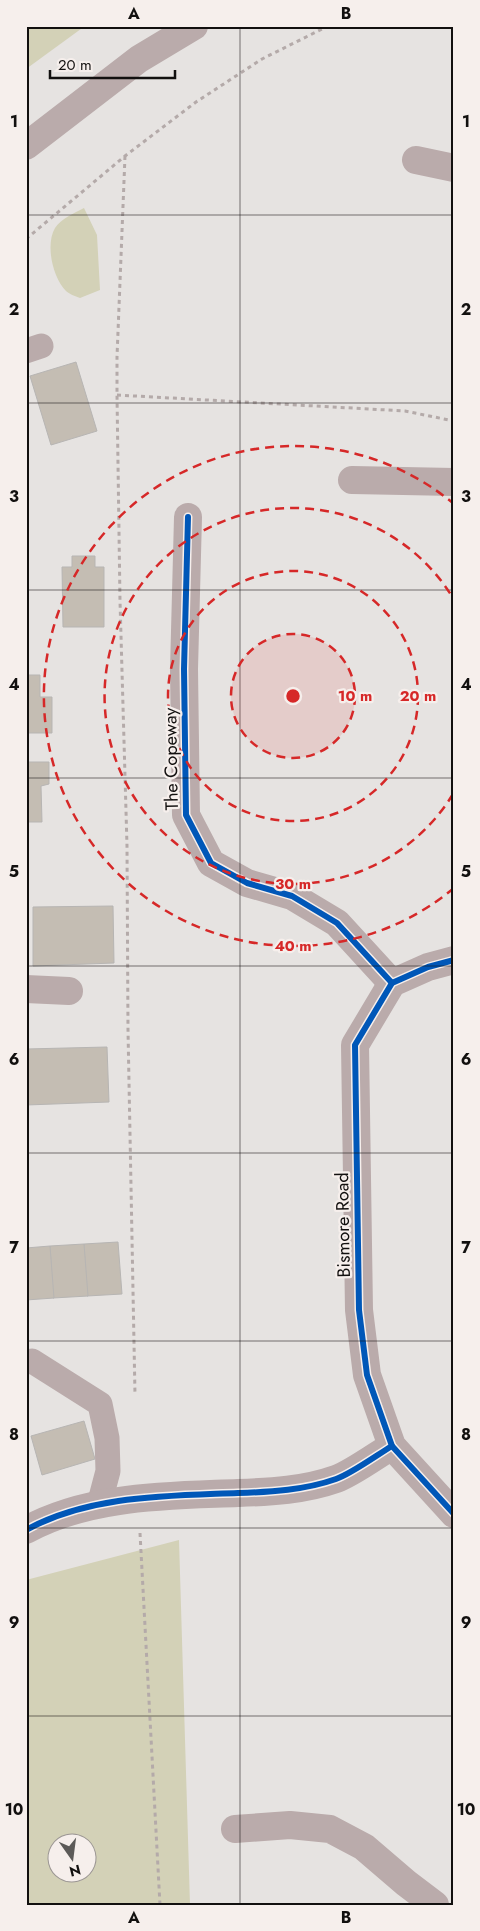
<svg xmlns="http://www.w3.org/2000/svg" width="480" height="1931" viewBox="0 0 480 1931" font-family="Jost,sans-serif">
<rect width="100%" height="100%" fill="#e6e3e1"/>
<g fill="#d3d1b7" fill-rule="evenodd">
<path d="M26,26H85L26,69Z"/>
<path d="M84,208L97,235L100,290L80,298C75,296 69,294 66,291C53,278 45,245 55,228C61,219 74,213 84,208Z"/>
<path d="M179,1540L190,1905H26V1580ZM58,1844H88V1874H58Z"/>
</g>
<g fill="#c4bdb3" stroke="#b7b5b3">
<path d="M76,362L97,431L51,445L30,376Z"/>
<path d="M72,556H95V567H104V627H63L62,567H72Z"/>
<path d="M26,675H40V697H52V733H26Z"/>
<path d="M26,762H49V784L41,786L42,822H26Z"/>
<path d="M113,906L114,963L33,966V907Z"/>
<path d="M107,1047L109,1102L26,1105V1049Z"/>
<path d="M118,1242L122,1294L87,1296L84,1244Z"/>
<path d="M84,1244L88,1296L53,1298L50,1246Z"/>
<path d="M50,1246L54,1298L26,1300V1248Z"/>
<path d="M84,1421L95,1459L42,1475L31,1436Z"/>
</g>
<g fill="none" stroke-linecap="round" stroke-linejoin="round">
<g stroke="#b4aaa9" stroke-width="3" stroke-dasharray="4 4" stroke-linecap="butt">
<path d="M125,156L117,357V395L120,601L127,846L128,1030L135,1395"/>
<path d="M26,239L125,156L196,102L262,59L328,26"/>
<path d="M117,395L405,411L454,421"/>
<path d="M140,1533L160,1905"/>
</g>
<g stroke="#baabab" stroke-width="25">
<path d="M26,351L41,346"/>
<path d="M26,1362L32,1361L100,1404L107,1438L108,1471L99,1505"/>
</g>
<g stroke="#baabab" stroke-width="28">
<path d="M416,160L454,168"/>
<path d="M352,480L454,482"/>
<path d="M188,517L184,669L186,815L211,863L247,883L292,896L337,923L392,983"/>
<path d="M454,960L428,967L392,983L355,1045L359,1310L367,1375L392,1446L454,1514"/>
<path d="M26,989L69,991"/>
<path d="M26,1530C90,1495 168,1496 238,1493C271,1492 305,1490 336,1479C351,1474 377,1455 392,1446"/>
<path d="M235,1829L290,1825L330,1829L364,1847L406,1883L435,1905"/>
</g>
<path stroke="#baabab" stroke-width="28" d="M26,146L139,59L194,26"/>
<defs>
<g id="cycleway">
<path d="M188,517L184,669L186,815L211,863L247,883L292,896L337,923L392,983"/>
<path d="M454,960L428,967L392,983L355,1045L359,1310L367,1375L392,1446L454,1514"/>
<path d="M26,1530C90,1495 168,1496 238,1493C271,1492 305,1490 336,1479C351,1474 377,1455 392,1446"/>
</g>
</defs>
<use href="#cycleway" stroke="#f6efec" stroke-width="9"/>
<use href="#cycleway" stroke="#0057b8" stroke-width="6"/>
</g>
<path fill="none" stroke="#12100f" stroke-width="1" stroke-opacity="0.55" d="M240,26V1905M26,215H454M26,403H454M26,590H454M26,778H454M26,966H454M26,1153H454M26,1341H454M26,1528H454M26,1716H454"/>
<circle cx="293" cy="696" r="62" fill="#d62828" fill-opacity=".12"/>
<g fill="none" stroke="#d62828" stroke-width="2.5" stroke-dasharray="9 6">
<circle cx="293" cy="696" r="62"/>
<circle cx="293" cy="696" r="125"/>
<path d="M453 794A188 188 0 1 1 453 598"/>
<path d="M454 888A250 250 0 1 1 454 504"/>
</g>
<g text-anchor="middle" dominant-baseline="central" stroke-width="4.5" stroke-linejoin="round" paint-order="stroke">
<g font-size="18" fill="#12100f" stroke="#f6efec">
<text transform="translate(171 759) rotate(-91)">The Copeway</text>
<text transform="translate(343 1225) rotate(-91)">Bismore Road</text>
</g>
</g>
<circle cx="293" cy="696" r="8" fill="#d62828" stroke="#f6efec" stroke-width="2.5"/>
<g font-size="15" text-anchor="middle" font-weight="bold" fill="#d62828" stroke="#f6efec" stroke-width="4.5" stroke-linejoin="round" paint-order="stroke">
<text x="355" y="701">10 m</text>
<text x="418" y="701">20 m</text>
<text x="293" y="889">30 m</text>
<text x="293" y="951">40 m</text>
</g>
<rect width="480" height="1931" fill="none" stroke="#f6efec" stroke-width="55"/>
<g transform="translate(72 1858) rotate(166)"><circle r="24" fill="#f6efec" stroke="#9b9694"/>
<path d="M0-4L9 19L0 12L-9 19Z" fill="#5c5a58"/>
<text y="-8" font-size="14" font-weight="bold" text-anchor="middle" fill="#12100f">N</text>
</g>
<path d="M50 70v8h125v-8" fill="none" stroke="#12100f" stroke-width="2.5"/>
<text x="58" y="70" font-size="15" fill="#12100f" stroke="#f6efec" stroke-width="4" paint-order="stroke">20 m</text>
<rect x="28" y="28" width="424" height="1876" fill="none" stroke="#12100f" stroke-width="2"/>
<g font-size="16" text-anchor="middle" font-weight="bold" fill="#12100f">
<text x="134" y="19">A</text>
<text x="346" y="19">B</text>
<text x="14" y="127">1</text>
<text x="466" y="127">1</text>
<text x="14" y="315">2</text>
<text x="466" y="315">2</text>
<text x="14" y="502">3</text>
<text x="466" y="502">3</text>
<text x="14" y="690">4</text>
<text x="466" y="690">4</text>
<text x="14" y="877">5</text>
<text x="466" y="877">5</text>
<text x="14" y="1065">6</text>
<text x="466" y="1065">6</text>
<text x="14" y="1253">7</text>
<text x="466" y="1253">7</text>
<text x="14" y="1440">8</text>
<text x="466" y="1440">8</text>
<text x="14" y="1628">9</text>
<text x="466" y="1628">9</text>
<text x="14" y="1815">10</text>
<text x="466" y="1815">10</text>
<text x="134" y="1923">A</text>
<text x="346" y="1923">B</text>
</g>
</svg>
